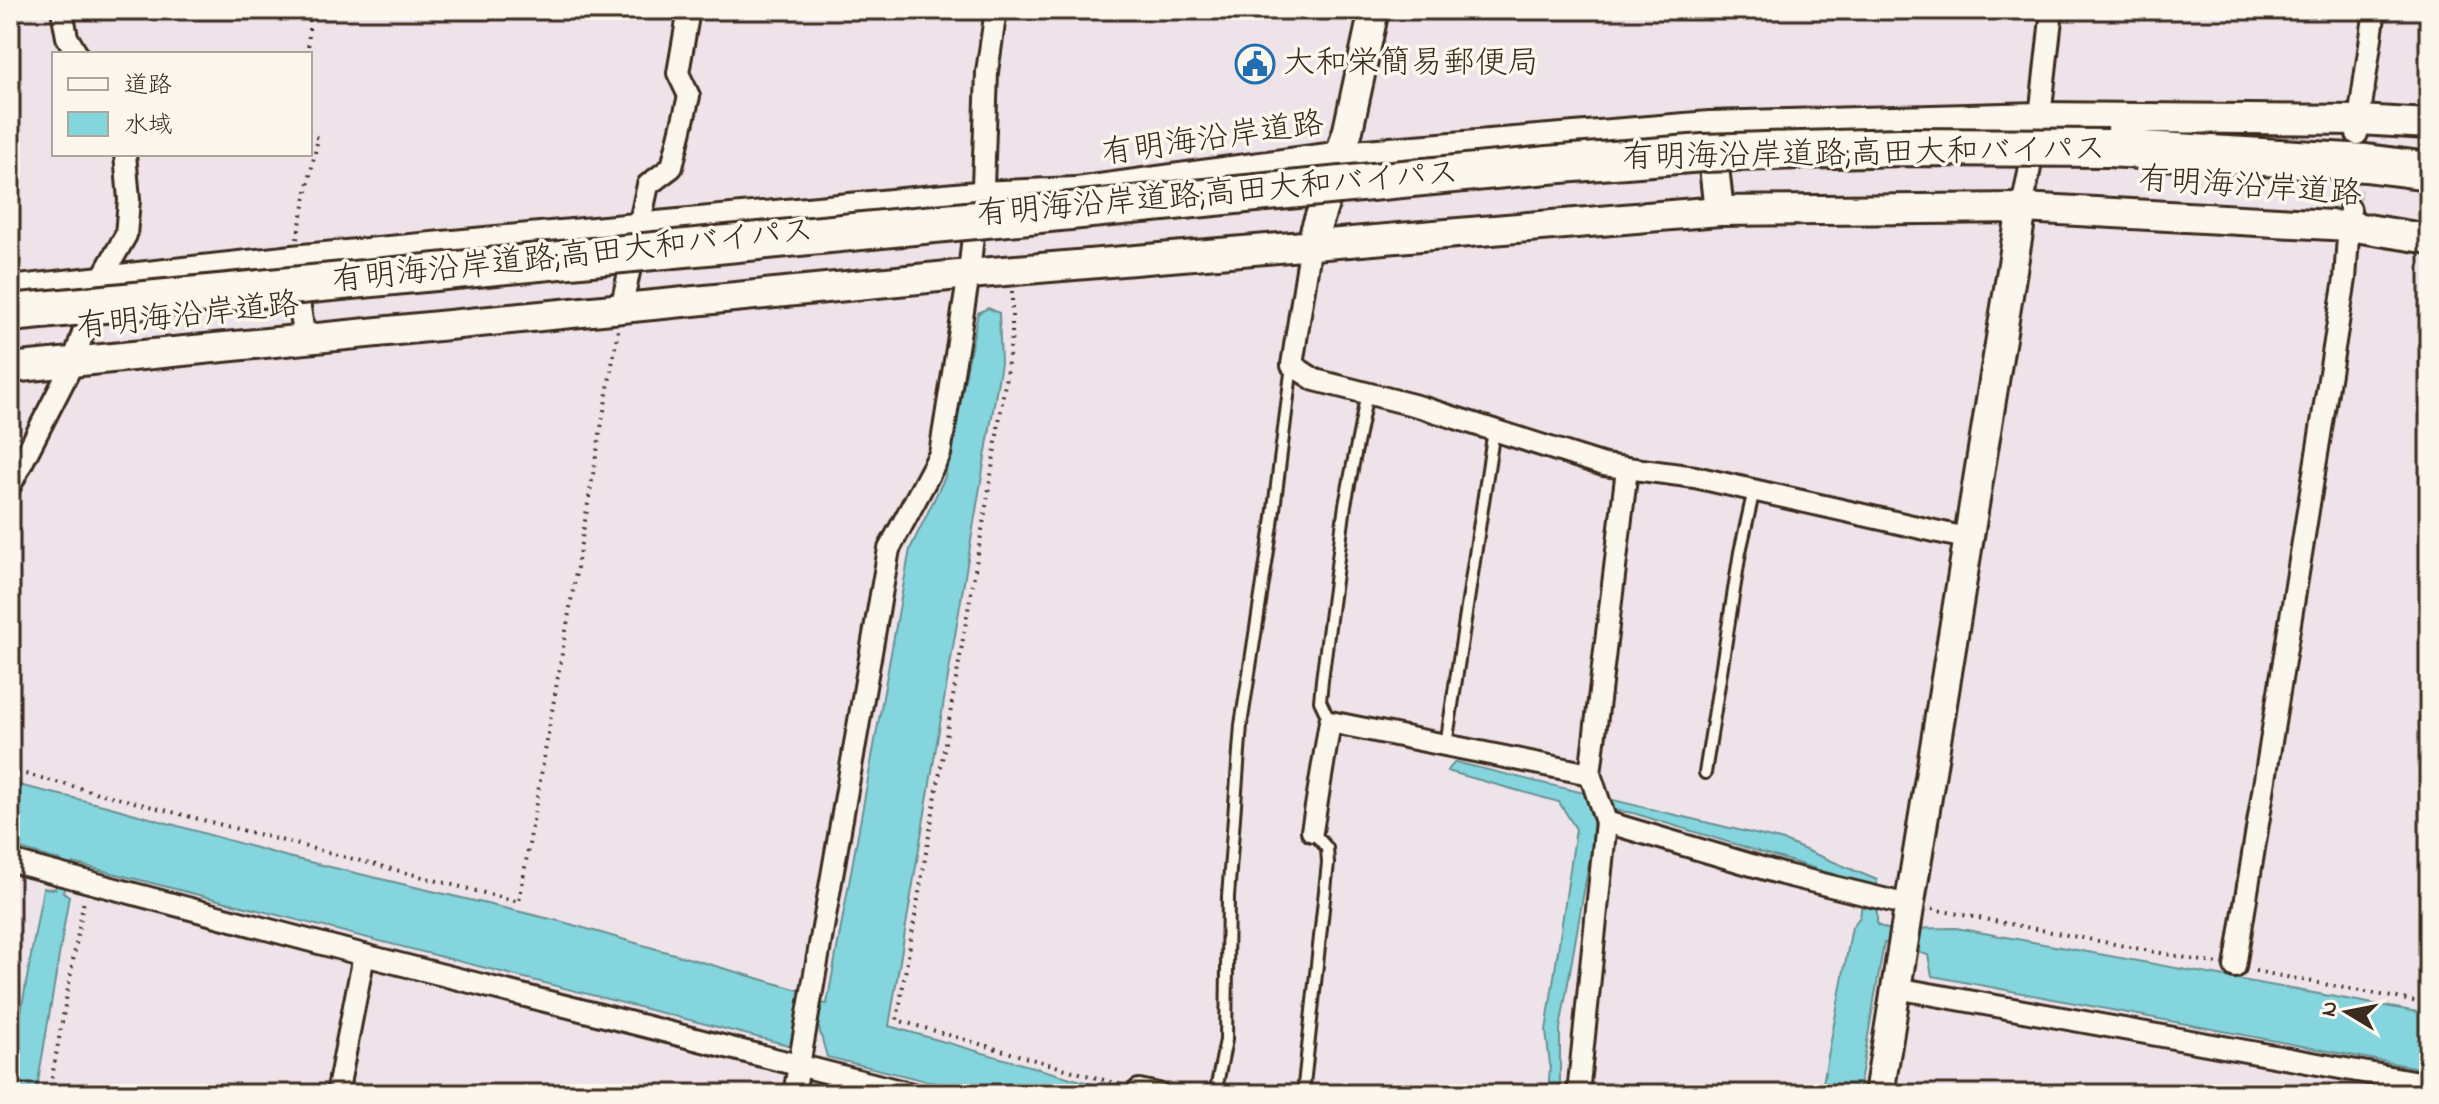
<svg xmlns="http://www.w3.org/2000/svg" width="2439" height="1104" viewBox="0 0 2439 1104" font-family="'Indie Flower','Klee One',sans-serif">
<rect width="100%" height="100%" fill="#eee3e9"/>
<filter id="ink" filterUnits="userSpaceOnUse"><feTurbulence type="fractalNoise" baseFrequency=".0125" numOctaves="2"/><feDisplacementMap in="SourceGraphic" scale="16" xChannelSelector="R" yChannelSelector="G"/><feConvolveMatrix kernelMatrix="1 2 1 2 8 2 1 2 1" color-interpolation-filters="sRGB"/></filter>
<g filter="url(#ink)">
<g fill="#84d5de" stroke="#679191" stroke-width="2">
<path d="M988,308L999,313L1001,363L889,1026L1127,1094H980L827,1057L819,1028L803,1025L792,1046L73,863L63,892L69,896L36,1094H10V1074L43,888L55,889L62,861L10,846V783L107,806L288,857L563,922L802,991L801,1001L827,1004L910,549L945,477L978,313Z"/>
<path d="M1455,762L1784,841L1877,880V925L1887,929L1956,928L2429,1014V1070L1932,976L1928,955L1884,943L1858,1094H1821L1852,927L1860,917L1865,884L1633,813L1594,807L1592,845L1560,1029V1094H1548L1550,1065L1546,1031L1576,829L1559,802L1447,771Z"/>
</g>
<g fill="none" stroke-linecap="round" stroke-linejoin="round">
<path stroke="#cabec0" stroke-width="20" stroke-dasharray="20 10" stroke-linecap="butt" d="M2350,209L2355,154"/>
<defs>
<g id="lane">
<path d="M1330,722L1320,701L1322,680L1345,505L1367,393"/>
<path d="M1446,745L1494,430"/>
<path d="M1705,773L1740,552L1754,490"/>
<path d="M1215,1094L1226,1040L1228,897L1241,725L1272,525L1292,365"/>
<path d="M1303,1094L1328,863L1327,848L1312,831"/>
</g>
<g id="street">
<path d="M62,10L67,37L77,54"/>
<path d="M2357,134L2375,10"/>
<path d="M2022,208L2040,117L2052,10"/>
<path d="M1311,244L1292,365L1315,380L1421,407L1604,465L1695,477L1970,539"/>
<path d="M295,276L305,340"/>
<path d="M621,309L648,185L672,167L689,96L678,73L689,10"/>
<path d="M10,486L73,363L100,281L126,235L129,200L125,154"/>
<path d="M1606,822L1782,874L1908,905"/>
<path d="M1312,831L1330,722L1590,774"/>
<path d="M10,861L364,955L912,1094"/>
<path d="M2235,967L2345,279L2350,209"/>
<path d="M1896,988L2429,1084"/>
<path d="M337,1094L364,955"/>
<path d="M794,1094L889,549L940,454L969,274L977,196L983,186L987,72L996,10"/>
<path d="M1138,1094L1139,1090L1158,1094"/>
<path d="M1578,1094L1606,822L1590,774L1627,469"/>
</g>
<g id="secondary">
<path d="M1710,132L1719,211"/>
<path d="M1311,244L1348,130L1374,10"/>
<path d="M10,291L293,260L977,196L1076,192L1341,156L1710,126L2040,117L2359,120L2429,124"/>
<path d="M10,368L969,274L1719,211L2022,208L2349,226L2429,239"/>
<path d="M1879,1094L2022,208"/>
</g>
<path id="highway" d="M2108,148L2366,163L2429,171"/>
</defs>
<use href="#lane" stroke="#3b2a1e" stroke-width="16"/>
<use href="#street" stroke="#3b2a1e" stroke-width="26"/>
<use href="#secondary" stroke="#3b2a1e" stroke-width="34"/>
<use href="#highway" stroke="#3b2a1e" stroke-width="42"/>
<g stroke="#3b2a1e" stroke-width="4" stroke-dasharray="2 6" stroke-linecap="butt">
<path d="M308,54L310,10"/>
<path d="M297,239L318,138L310,135"/>
<path d="M1012,291V336L988,495L897,1020L1121,1085"/>
<path d="M10,770L519,902L618,330"/>
<path d="M1932,909L2218,964"/>
<path d="M2255,971L2429,1004"/>
<path d="M49,1094L84,900"/>
</g>
<use href="#lane" stroke="#fbf7ec" stroke-width="10"/>
<use href="#street" stroke="#fbf7ec" stroke-width="20"/>
<use href="#secondary" stroke="#fbf7ec" stroke-width="28"/>
<use href="#highway" stroke="#fbf7ec" stroke-width="36"/>
<defs>
<path id="highway-bridge" d="M10,313L1548,165L1703,153L1899,147L2108,148"/>
</defs>
<use href="#highway-bridge" stroke="#3b2a1e" stroke-width="42" stroke-linecap="butt"/>
<use href="#highway-bridge" stroke="#fbf7ec" stroke-width="36"/>
</g>
</g>
<defs>
<symbol id="civic-ring" viewBox="-11 -11 22 22"><circle r="9.5" fill="#fbf7ec" stroke="#1f6fb2" stroke-width="1.5"/><path d="M-.6-6.5H3V-4.5H.6V-3L4-1V1h2V6H-6V1h2V-1L-.6-3ZM-1.2 2.5V6h2.4V2.5Z" fill="#1f6fb2"/></symbol>
</defs>
<g fill-rule="evenodd">
<use href="#civic-ring" x="1233" y="42" width="44" height="44"/>
</g>
<g text-anchor="middle" dominant-baseline="central" stroke-width="7" stroke-linejoin="round" paint-order="stroke">
<g font-size="32" fill="#3b2a1e" stroke="#fbf7ec" text-anchor="start">
<text x="1283" y="64">大和栄簡易郵便局</text>
</g>
<g font-size="32" fill="#3b2a1e" stroke="#fbf7ec">
<text transform="translate(1213 140) rotate(-8)">有明海沿岸道路</text>
<text transform="translate(1864 155) rotate(-1)">有明海沿岸道路;高田大和バイパス</text>
<text transform="translate(2250 188) rotate(4)">有明海沿岸道路</text>
<text transform="translate(1218 195) rotate(-5)">有明海沿岸道路;高田大和バイパス</text>
<text transform="translate(573 257) rotate(-6)">有明海沿岸道路;高田大和バイパス</text>
<text transform="translate(188 317) rotate(-6)">有明海沿岸道路</text>
</g>
</g>
<rect width="2439" height="1104" fill="none" stroke="#fbf7ec" stroke-width="40"/>
<rect x="20" y="20" width="2399" height="1064" fill="none" stroke="#3b2a1e" stroke-width="3" filter="url(#ink)"/>
<rect x="52" y="52" width="260" height="104" fill="#fbf7ec" stroke="#aea59a" stroke-width="2"/>
<rect x="68" y="78" width="40" height="12" fill="#fbf7ec" stroke="#aea59a" stroke-width="2"/>
<text x="124" y="92" font-size="24" fill="#3b2a1e">道路</text>
<rect x="68" y="112" width="40" height="24" fill="#84d5de" stroke="#aea59a" stroke-width="2"/>
<text x="124" y="132" font-size="24" fill="#3b2a1e">水域</text>
<g transform="translate(2347 1012) rotate(280)" stroke="#fbf7ec" stroke-width="6" paint-order="stroke">
<path d="M0-6L14 30L0 20L-14 30Z" fill="#3b2a1e"/>
<text y="-12" font-size="22" font-weight="bold" text-anchor="middle" fill="#3b2a1e">N</text>
</g>
</svg>
